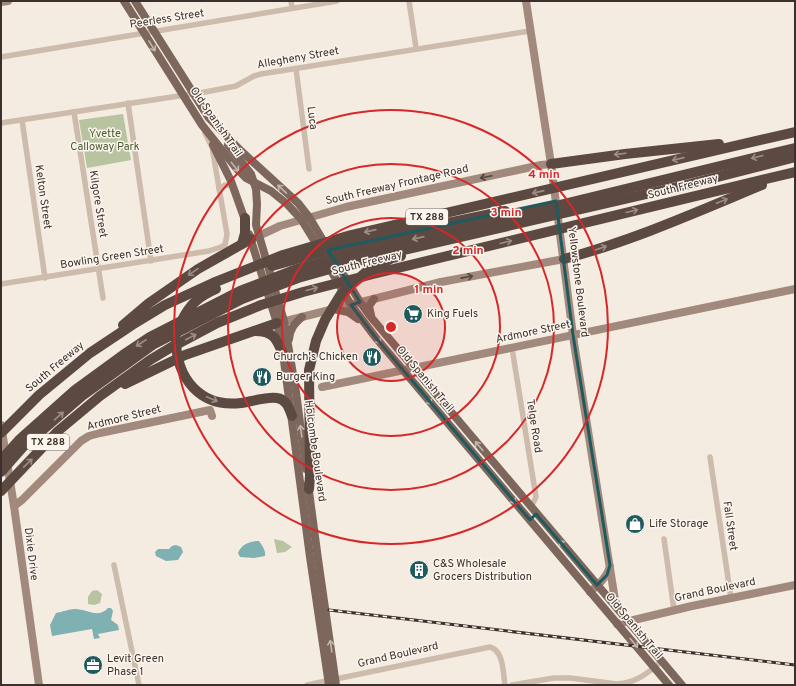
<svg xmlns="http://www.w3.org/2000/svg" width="796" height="686" viewBox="0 0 796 686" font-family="Overpass,sans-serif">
<rect width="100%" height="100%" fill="#f4ebe1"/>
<g fill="#b8c4a0">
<path d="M123,114L131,160L87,168L79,120Z"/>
<path d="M274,539L283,541L292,547L285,552L277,553Z"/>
<path d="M97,590L102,594L100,603L94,605L88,604V597L92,591Z"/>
</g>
<g fill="#7fb0b2">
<path d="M256,541H259C262,545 266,551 265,556L254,558L240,557L238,553C241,545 248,542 256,541Z"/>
<path d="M176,545L181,547L183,552L178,560L166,561L156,556L155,552L158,549H169L172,546Z"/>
<path d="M108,608H111L113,611L111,620L118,625L119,630L98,634L100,638L94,639L92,629L52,636L50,625L56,613C62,612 69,609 75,609C87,609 98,619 108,608Z"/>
</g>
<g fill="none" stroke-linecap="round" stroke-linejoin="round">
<g stroke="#cdbbac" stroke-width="5.5">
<path d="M291,1L292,8"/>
<path d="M409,1L416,48"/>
<path d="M1,57L337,1"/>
<path d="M296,69L309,169"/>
<path d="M128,103L151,261"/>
<path d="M74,112L103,298"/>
<path d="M22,120L45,278"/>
<path d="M1,123L205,92L236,86L254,76L261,74L530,31"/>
<path d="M219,189L225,185H233"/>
<path d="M1,284L209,251L221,247L225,245L227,234L212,147L205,133"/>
<path d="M512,348L536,497L533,503L530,506"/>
<path d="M710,457L731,598"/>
<path d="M664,539L674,610"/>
<path d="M114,565L139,685"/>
<path d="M307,685L490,647C504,651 503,673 505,685"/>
<path d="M512,685L554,678H570L617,684C636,683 648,673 662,661"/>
</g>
<g stroke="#a18a7d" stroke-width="8">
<path d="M526,1L551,164L574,343L615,600L619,610"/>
<path d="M1,2L8,1"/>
<path d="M254,238L280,226L346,207L541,165L551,164"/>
<path d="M278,323L441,282L564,259"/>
<path d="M322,387L795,289"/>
<path d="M1,425L14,506L39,685"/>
<path d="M14,506L22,500L81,441L89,436L100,433L210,410L212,416"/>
<path d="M590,592C599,584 606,578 610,567"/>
<path d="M617,624L692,606L795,585"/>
</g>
<g stroke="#7d675c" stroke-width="8">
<path d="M124,1L202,125L237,169L246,178L271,191L287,204L301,219L320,250"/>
<path d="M135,1L209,118L240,150L298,203L309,217L327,247"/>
<path d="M213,145L231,181L246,223"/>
<path d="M228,145L251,174L256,189L257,204L256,225L284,321L296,392L306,469"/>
<path d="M249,234L277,323L282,346L310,557L329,685"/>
<path d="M336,262L360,302L370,316L682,685"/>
<path d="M327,264L351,305L376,338L669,685"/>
<path d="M333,309L348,312L358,319"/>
<path d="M371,315L369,306L374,299"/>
<path d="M289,339C290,329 294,324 302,317"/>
<path d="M308,484L318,559L336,685"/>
</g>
<g stroke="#5c4a42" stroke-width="10">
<path d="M551,164L625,154L719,144"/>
<path d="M242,244L245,233V218"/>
<path d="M564,259C632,241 697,212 762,185"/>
<path d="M272,266L353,243L505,211"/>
<path d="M181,322C190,304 198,297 216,289"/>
<path d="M123,325L149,303L198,269L251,239"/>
<path d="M255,331C275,331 277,340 284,357"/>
<path d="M176,339C176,378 200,408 241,403C251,402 267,396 277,398C286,399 289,408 292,416"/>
<path d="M125,384L185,355L277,323"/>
<path d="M1,433L39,395L90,353L132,325L165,305L213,283L283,255L351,235L795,132"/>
<path d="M1,460L19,440L75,390L123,355L150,337L240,291L297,269L366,249L502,219L795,148"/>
<path d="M1,472L23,447L82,396L154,344L242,299L298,278L369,258L690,184L795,157"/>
<path d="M309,489L310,476L309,370L316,341L325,320L341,294L366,272L392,258L401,256"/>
<path d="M1,491L58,431L100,396L150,360L170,348L217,323L261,305L303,292L373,274L795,172"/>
</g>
<defs>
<path id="rail" d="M329,610L795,665"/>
</defs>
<use href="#rail" stroke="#3b302b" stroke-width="3"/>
<use href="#rail" stroke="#fbf5ee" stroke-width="1.5" stroke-dasharray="4.5" stroke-linecap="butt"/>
</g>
<defs><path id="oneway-shaft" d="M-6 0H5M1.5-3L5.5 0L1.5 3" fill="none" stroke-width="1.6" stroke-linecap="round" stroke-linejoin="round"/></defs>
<g stroke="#c2b5ac">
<use href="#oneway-shaft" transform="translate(152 46) rotate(58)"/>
<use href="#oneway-shaft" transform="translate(235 167) rotate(51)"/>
<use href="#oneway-shaft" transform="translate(282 189) rotate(-137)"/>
<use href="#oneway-shaft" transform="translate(377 339) rotate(50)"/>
<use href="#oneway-shaft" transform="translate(428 400) rotate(50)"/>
<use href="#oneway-shaft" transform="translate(301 431) rotate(-98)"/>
<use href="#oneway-shaft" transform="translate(479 446) rotate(-130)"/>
<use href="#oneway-shaft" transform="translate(512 499) rotate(50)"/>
<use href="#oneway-shaft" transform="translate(563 545) rotate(-131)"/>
<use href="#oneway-shaft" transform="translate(634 643) rotate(50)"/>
<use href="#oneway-shaft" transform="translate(331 646) rotate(-98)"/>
</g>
<g stroke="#9c8e87">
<use href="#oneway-shaft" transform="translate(620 154) rotate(173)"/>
<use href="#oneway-shaft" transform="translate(757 157) rotate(166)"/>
<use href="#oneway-shaft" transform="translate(678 159) rotate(167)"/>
<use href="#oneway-shaft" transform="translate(538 192) rotate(167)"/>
<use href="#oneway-shaft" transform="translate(722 201) rotate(-22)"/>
<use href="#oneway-shaft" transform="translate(632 211) rotate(-14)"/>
<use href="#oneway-shaft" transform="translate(370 231) rotate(167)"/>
<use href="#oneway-shaft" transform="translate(418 238) rotate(167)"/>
<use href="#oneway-shaft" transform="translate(506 242) rotate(-14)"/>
<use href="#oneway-shaft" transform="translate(601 248) rotate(-19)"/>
<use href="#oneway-shaft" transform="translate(193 272) rotate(146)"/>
<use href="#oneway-shaft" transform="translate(312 289) rotate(-15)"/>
<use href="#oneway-shaft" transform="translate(191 337) rotate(-28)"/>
<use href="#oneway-shaft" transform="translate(141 343) rotate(147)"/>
<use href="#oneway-shaft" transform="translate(212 399) rotate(23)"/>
<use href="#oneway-shaft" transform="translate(59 416) rotate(-41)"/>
<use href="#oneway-shaft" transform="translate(28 463) rotate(-44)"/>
</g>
<g stroke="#544640">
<use href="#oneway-shaft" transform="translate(486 177) rotate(168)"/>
<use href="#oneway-shaft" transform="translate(467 277) rotate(-11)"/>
</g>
<path fill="none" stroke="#1f5a5e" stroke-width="3" stroke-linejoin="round" d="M556,201L573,335L610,565L607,575L597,585L536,514L530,520L376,338L351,305L360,302L328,250Z"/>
<circle cx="391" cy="327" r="54" fill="#d62828" fill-opacity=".12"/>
<g fill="none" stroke="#d62828" stroke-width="2">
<circle cx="391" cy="327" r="54"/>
<circle cx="391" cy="327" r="109"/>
<circle cx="391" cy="327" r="163"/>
<circle cx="391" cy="327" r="217"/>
</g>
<defs>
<symbol id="supermarket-disc" viewBox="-11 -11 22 22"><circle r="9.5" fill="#1f5a5e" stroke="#fbf5ee"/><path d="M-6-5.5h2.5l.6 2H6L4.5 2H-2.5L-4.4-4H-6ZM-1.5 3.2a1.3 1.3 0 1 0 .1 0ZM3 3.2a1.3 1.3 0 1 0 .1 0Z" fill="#fff"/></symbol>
<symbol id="restaurant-disc" viewBox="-11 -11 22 22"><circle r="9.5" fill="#1f5a5e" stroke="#fbf5ee"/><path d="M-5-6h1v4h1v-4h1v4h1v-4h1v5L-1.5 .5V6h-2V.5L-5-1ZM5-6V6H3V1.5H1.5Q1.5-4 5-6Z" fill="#fff"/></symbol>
<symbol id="shop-disc" viewBox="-11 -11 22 22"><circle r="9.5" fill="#1f5a5e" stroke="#fbf5ee"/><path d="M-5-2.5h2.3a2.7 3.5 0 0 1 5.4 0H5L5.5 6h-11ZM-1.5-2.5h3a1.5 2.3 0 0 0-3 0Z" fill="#fff"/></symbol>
<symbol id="building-disc" viewBox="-11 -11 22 22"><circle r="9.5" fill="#1f5a5e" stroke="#fbf5ee"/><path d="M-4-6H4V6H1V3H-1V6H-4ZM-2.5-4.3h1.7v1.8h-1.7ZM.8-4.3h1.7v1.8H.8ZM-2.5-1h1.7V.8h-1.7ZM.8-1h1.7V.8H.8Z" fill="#fff"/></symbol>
<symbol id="office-disc" viewBox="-11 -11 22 22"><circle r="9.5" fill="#1f5a5e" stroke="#fbf5ee"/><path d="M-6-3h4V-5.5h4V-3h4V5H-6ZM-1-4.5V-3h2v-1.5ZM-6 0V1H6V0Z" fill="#fff"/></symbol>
</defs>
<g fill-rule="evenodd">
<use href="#supermarket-disc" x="402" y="303" width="22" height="22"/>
<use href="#restaurant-disc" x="361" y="346" width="22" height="22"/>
<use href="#restaurant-disc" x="251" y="366" width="22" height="22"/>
<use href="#shop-disc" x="624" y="513" width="22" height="22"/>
<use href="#building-disc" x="408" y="559" width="22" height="22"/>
<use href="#office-disc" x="82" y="654" width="22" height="22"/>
</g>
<g text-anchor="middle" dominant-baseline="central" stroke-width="3" stroke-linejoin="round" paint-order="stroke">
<g fill="#fbf5ee" stroke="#756b66" stroke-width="1">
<rect x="406" y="209" width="42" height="16" rx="3"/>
<rect x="27" y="434" width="42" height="16" rx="3"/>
</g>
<g font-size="10" font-weight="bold" fill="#3b302b">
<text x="427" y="217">TX 288</text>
<text x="48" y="442">TX 288</text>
</g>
<g font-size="11" fill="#3b302b" stroke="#fbf5ee">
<text transform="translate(167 19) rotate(-9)">Peerless Street</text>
<text transform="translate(298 58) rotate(-10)">Allegheny Street</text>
<text transform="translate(312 118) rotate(83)">Luca</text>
<text transform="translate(216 122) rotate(55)">Old Spanish Trail</text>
<text transform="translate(397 185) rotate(-13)">South Freeway Frontage Road</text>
<text transform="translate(683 187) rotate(-14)">South Freeway</text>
<text transform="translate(43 197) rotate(82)">Kelton Street</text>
<text transform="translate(98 204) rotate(81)">Kilgore Street</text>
<text transform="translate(112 257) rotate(-9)">Bowling Green Street</text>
<text transform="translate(367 263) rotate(-14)">South Freeway</text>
<text transform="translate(578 282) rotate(83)">Yellowstone Boulevard</text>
<text transform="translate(533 332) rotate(-12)">Ardmore Street</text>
<text transform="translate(55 367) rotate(-40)">South Freeway</text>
<text transform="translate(425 379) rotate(50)">Old Spanish Trail</text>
<text transform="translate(124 418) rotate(-14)">Ardmore Street</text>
<text transform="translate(534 426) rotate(81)">Telge Road</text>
<text transform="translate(315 451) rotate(82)">Holcombe Boulevard</text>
<text transform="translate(730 526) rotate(82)">Fall Street</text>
<text transform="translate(31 554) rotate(83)">Dixie Drive</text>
<text transform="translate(715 590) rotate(-12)">Grand Boulevard</text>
<text transform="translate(634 626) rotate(50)">Old Spanish Trail</text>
<text transform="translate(398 655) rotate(-13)">Grand Boulevard</text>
</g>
<g font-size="11" fill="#4a5a2e" stroke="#fbf5ee">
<text x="105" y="134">Yvette<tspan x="105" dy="13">Calloway Park</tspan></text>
</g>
<g font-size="11" fill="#3b302b" stroke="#fbf5ee" text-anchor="start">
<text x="427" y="314">King Fuels</text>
<text x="358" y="357" text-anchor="end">Church's Chicken</text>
<text x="276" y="377">Burger King</text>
<text x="649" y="524">Life Storage</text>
<text x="433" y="564">C&amp;S Wholesale<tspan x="433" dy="13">Grocers Distribution</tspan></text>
<text x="107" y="659">Levit Green<tspan x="107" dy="13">Phase 1</tspan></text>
</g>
</g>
<circle cx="391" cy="327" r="6" fill="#d62828" stroke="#fbf5ee" stroke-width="2"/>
<g font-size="12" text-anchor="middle" font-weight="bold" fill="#d62828" stroke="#fbf5ee" stroke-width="3" stroke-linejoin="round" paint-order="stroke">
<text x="544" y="178">4 min</text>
<text x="506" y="216">3 min</text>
<text x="468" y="254">2 min</text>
<text x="429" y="293">1 min</text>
</g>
<rect width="796" height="686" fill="none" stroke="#3b302b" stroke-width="4"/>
</svg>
